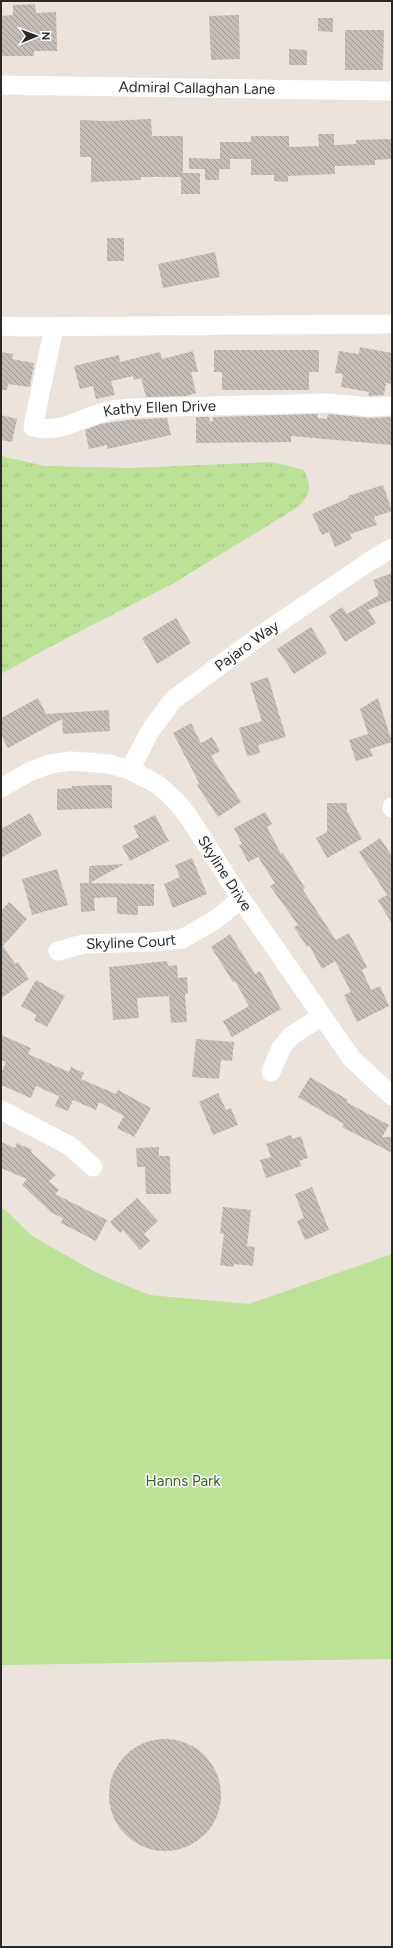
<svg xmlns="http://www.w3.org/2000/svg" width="393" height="1948" viewBox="0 0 393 1948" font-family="Figtree,sans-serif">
<defs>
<pattern id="grass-tufts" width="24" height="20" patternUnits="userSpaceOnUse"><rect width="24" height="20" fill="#bce298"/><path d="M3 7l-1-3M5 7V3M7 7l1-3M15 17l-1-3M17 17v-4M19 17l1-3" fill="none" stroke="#a2c283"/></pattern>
<pattern id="building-back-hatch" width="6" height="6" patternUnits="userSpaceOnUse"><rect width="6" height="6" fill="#c4bdb8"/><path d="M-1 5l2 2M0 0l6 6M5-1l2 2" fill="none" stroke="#9f9a96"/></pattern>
</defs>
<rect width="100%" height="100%" fill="#ece3dc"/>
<path fill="url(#grass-tufts)" d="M1,456L45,466L130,468L273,462L304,470C312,488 311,493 298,507L174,583L46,649L1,674Z"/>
<path fill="#bce298" d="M1,1206L32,1236L97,1273L149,1295L249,1304L392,1254V1659L1,1665Z"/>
<g fill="url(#building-back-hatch)">
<path d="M35,4L36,13L56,12L57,51H34V56H1V16L13,15V5Z"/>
<path d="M239,15L240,59L211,60L209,16Z"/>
<path d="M318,18H333V32L318,31Z"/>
<path d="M345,30H384L383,70H345Z"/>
<path d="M289,49L307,50V65H289Z"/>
<path d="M151,119L152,136H183V173H200V194H181V177H141V180L91,182V157H80V120L108,121Z"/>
<path d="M318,134H334V145L356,144V140L392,139V159L375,160V165L335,166V174L288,176V182L274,181V175H251V159H230V169H219V180H205V169H189V158L220,159V142H251V136H289V147L319,146Z"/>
<rect x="107" y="238" width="17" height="23"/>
<path d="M215,252L220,277L163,288L158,264Z"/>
<path d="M360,347L392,353V384L386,383L384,395L368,396L369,392L341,387L343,374L335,373L339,351L359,354Z"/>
<path d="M214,350H319V372H309V390H222V372H214Z"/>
<path d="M193,351L198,372H191L196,393L186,396L146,397L141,378L134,380L133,376L111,381L115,395L96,399L93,386L80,389L74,366L119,355L120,362L160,352L162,359Z"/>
<path d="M1,352L13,354L12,359L34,363L30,387L8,384L7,390H1Z"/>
<path d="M318,414V418L327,419L328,414L369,418L392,417V445L291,436V442L196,443V417H209L210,422L213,421V417Z"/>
<path d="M1,415L17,419L12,442L1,440Z"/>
<path d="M167,418L171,435L107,449V445L89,449L85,430L101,424L128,420Z"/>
<path d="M383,485L392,511L374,517L377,525L350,534L352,539L335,547L329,532L322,535L312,514L349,498L348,496Z"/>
<path d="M392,573V600L368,610L376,623L345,642L329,616L342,607L347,614L379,595L373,580Z"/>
<path d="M176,618L191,643L157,664L142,638Z"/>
<path d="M311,627L327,653L294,674L277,649Z"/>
<path d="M268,677L286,737L258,745L260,753L247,756L239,728L262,721L250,683Z"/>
<path d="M38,698L46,714L109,710L110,731L63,734L62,719L8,748L1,735V718Z"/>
<path d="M378,698L392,742L370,749L373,756L356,761L349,740L368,734L360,709Z"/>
<path d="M191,723L201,743L212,737L220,751L211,756L241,802L218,817L197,785L199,783L173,733Z"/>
<path d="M103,785H112V808L57,810V789L72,788V786Z"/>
<path d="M327,803H347V811L362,839L327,858L316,838L327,832Z"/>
<path d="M265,812L272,824L267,827L281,854L283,853L305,888L303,890L336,940L349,933L367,967L362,970L371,990L380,986L389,1006L357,1022L344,995L351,992L335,961L322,969L309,945L307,947L294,927L298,925L270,886L275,883L258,857L248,862L239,845L242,844L234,828Z"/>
<path d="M30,813L42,835L1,858V829Z"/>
<path d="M155,815L169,841L130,861L122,846L139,837L133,826Z"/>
<path d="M380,838L392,856V924L378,900L387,895L359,852Z"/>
<path d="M192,858L207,894L173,908L164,884L180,877L175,865Z"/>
<path d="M124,864L90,883L154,884V906H138V915L117,914V897L94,898L95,911L81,912L80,883H89V866Z"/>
<path d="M57,869L68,905L32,915L22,879Z"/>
<path d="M9,902L27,919L3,946L15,964L18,962L29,979L1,998V911Z"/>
<path d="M230,934L255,974L260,971L281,1009L232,1037L223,1021L249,1006L235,981L233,982L211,947Z"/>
<path d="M167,961L168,966L177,965L178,978L187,977L188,994H185L187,1022L171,1023L169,996L137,998L139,1018L113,1020L109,967Z"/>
<path d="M36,980L65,996L47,1027L34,1020L37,1015L21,1006Z"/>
<path d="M1,1035L31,1048L28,1054L69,1072L71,1067L84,1073L81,1079L116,1094L118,1090L151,1108L134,1137L117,1128L124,1116L99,1102L96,1110L73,1100L68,1111L55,1106L59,1096L36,1086L31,1098L1,1085V1074L6,1062L1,1060Z"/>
<path d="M196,1039L234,1042L232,1061L221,1060L219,1079L192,1077Z"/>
<path d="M310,1077L348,1100L346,1102L389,1125L382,1137H392V1153L342,1127L344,1124L298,1097Z"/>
<path d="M218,1093L226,1110L231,1108L238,1125L213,1135L199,1102Z"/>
<path d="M291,1135L292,1139L301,1136L308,1158L299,1161L301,1166L266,1178L260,1160L271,1157L266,1144Z"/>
<path d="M1,1142L15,1148L17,1143L32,1150L31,1152L56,1175L49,1181L59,1190L55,1194L107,1220L96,1241L61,1223L63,1218L52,1213L22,1185L27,1179L1,1168Z"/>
<path d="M159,1147V1156H170L171,1194H146L145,1167H137L136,1148Z"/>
<path d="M312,1187L329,1230L305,1240L297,1221L304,1218L295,1194Z"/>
<path d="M137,1198L158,1221L144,1234L150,1241L140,1250L123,1230L120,1233L110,1222Z"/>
<path d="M223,1207L251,1210L247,1246L255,1247L253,1266L234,1264L233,1267L220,1265L224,1234L220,1233Z"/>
<circle cx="165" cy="1795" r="56"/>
</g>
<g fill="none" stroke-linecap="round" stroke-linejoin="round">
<g stroke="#fff" stroke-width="19">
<path id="s1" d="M1,85L392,91"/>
<path d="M1,326L19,327L392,324"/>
<path id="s2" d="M54,327L33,427C62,434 81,417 108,411C116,409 125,409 133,408L327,403L370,407L392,406"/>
<path id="s3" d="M130,770L150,731L173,700L261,635L367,563L392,548"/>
<path id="s4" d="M1,788L29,772L50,764L71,761L109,764L130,770L157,784L175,800L188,816L241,899L352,1059L392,1096"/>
<path d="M392,807V808"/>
<path id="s5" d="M58,951L84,944L150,942L182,939L215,920L241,899"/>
<path d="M271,1072L281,1048L291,1036L322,1016"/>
<path d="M1,1110L70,1146L93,1167"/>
</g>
</g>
<g text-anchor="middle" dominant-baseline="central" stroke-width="3" stroke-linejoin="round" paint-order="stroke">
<g font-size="15" fill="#2a2a2a" stroke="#fff">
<text stroke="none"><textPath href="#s1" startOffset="196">Admiral Callaghan Lane</textPath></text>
<text stroke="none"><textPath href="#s2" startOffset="232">Kathy Ellen Drive</textPath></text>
<text stroke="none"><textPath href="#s3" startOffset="174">Pajaro Way</textPath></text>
<text stroke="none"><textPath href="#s4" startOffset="279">Skyline Drive</textPath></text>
<text stroke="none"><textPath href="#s5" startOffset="74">Skyline Court</textPath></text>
</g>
<g font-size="15" fill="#35661a" stroke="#fff">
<text x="183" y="1481">Hanns Park</text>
</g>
</g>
<rect width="393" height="1948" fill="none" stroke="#2a2a2a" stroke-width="4"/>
<g transform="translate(36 36) rotate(89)" stroke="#ffffff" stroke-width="3" paint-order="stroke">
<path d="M0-3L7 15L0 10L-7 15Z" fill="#2a2a2a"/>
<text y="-6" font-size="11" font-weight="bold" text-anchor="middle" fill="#2a2a2a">N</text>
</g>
</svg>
